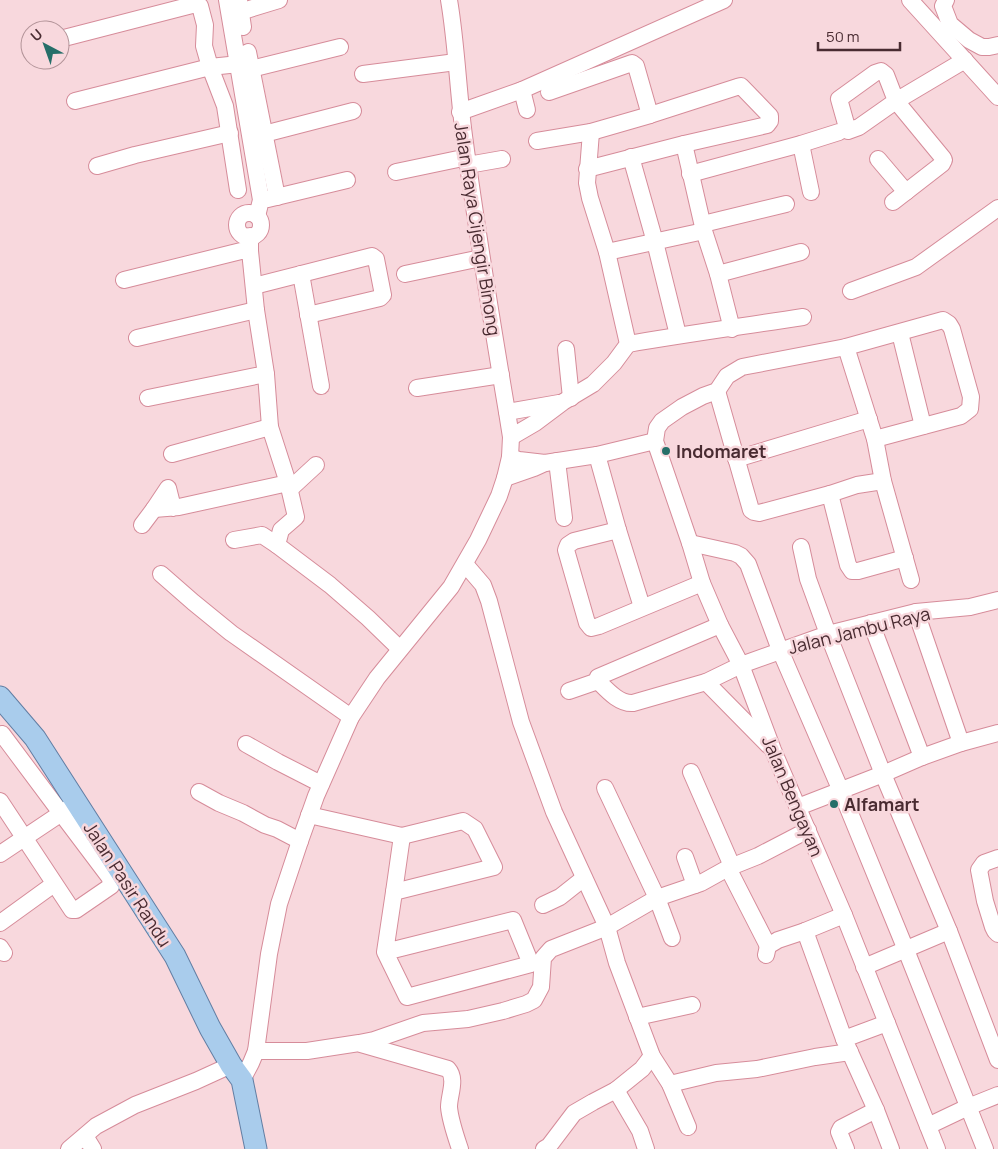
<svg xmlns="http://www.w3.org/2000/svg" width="998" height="1149" viewBox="0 0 998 1149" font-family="Manrope,sans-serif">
<rect width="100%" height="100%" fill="#f8d8dd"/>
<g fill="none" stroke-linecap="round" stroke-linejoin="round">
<defs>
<g id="minor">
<path d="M227,0L261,200L257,216"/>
<path d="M239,0L243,27"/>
<path d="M910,0L998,97"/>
<path d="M946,0L943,6L950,24L969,40L982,47H989L998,45"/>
<path d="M230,15L279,0"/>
<path d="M64,38L196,4L200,6L205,25L204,46L210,67L225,106L238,190"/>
<path d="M248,52L277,197"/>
<path d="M251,69L340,47"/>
<path d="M363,74L456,62"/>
<path d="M522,90L527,110"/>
<path d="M549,92L632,63L636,66L650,115"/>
<path d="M75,101L210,67L239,64"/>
<path d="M460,112L522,90L724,0"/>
<path d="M264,134L353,111"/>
<path d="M537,141L591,132L650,115L737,87L741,86L770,116V121L767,125L684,144L587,169"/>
<path d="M684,144L704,231L718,274L732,329"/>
<path d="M801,144L811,192"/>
<path d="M631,157L655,242L678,335"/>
<path d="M878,159L906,192"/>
<path d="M468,165L502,159"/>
<path d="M97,166L135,155L230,133"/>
<path d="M396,172L458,159L467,158"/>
<path d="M690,174L801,144L839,132"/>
<path d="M268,199L347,180"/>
<path d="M893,202L942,164L944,160L943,158L896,101L886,75L881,71L875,73L839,99L848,131L859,127L896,101L965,60"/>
<circle cx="249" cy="225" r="12"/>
<path d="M703,224L786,204"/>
<path d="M250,236V251L256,310L266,374L270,427L288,483L296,517L281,530L277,545L330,585L368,618L400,649"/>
<path d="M607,252L704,231"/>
<path d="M301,274L321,386"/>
<path d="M405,274L481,258"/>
<path d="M718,274L801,252"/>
<path d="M124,280L241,251H250"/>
<path d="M254,286L372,256L376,259L383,295L380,298L308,315"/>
<path d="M851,291L916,267L998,208"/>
<path d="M900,333L923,426"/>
<path d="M137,338L256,310"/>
<path d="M628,344C686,334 745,326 803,317"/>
<path d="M846,347L875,439L883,481L911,580"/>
<path d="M566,349L571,398"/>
<path d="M417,388L501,375"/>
<path d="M717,391L751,510L754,512L759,513L830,494"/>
<path d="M148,398L266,374"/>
<path d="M507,412L559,403"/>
<path d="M511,437L535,423L563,402L593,384L614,363L628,344L607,252L590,198L587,183L591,132"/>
<path d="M875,439L961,416L970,409L971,397L952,329L949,324L943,320L846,347L742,367L727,376L717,391L703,396L682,407L662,421L657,428L655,441L690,543L702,583L720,625L741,665L773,750L844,915L937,1149"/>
<path d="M172,454L270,427"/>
<path d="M597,455L618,530L642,607"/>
<path d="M510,457L519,460L545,463L597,455L655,441"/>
<path d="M736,459L869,419"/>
<path d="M557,461L564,518"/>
<path d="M505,478L534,468L545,463"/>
<path d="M883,481L857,485L830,494L848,565L852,571H858L905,558"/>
<path d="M290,489L316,465"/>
<path d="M173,508L168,488L154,509L179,507L288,483"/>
<path d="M142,525L154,509"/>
<path d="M618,530L574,541L568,545L566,550L587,623L591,628L599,626L702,583"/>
<path d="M234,540L262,535L277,545"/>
<path d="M690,543L735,553L741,556L748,564L780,650L841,791L906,950L985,1149"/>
<path d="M801,547L808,579L828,634L883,774L949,931L998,1060"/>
<path d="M465,564L483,585L489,601L521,722L554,812L607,927L617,963L652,1056L670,1084L688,1127"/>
<path d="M161,574L193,602L231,633L351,717"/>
<path d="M916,612L961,743"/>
<path d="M871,623L922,757"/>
<path d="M720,625L598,677V681C607,690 619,704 633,703L706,682L741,665L828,634L916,612L970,607L998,600"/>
<path d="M706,682L768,745"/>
<path d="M569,691L598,681"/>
<path d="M246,744L278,762L321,784"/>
<path d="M691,772L732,866"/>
<path d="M605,788L657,898L672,938"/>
<path d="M199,792L219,803L243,813L265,825L277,829L300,841"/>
<path d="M0,801L72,910H76L111,886L110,878L61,813L2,734"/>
<path d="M798,807L883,774L922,757L961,743L998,733"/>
<path d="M309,815L402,836L463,821L475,829L494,867L394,892L385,952L407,997L531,964L513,920L385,952"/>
<path d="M0,854L69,808"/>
<path d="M685,857L695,885"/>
<path d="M998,858L984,863L979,870L985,901L993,927L995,931L998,934"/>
<path d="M728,868L768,946"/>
<path d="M394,892L402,836"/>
<path d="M543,905L560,897L584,878"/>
<path d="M0,923L54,884"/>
<path d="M805,931L844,1039"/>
<path d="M0,947L4,953"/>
<path d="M766,955L768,946L778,940L805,931L844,915"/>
<path d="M864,967L949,931"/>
<path d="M637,1017L692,1005"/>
<path d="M887,1023L844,1039L876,1110L891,1149"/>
<path d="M361,1044L448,1069C457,1079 449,1095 449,1107C450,1120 456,1137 460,1149"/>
<path d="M256,1051H307L359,1043L374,1040L423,1023L468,1019L503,1011L526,1004L534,1000L541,987L543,958L551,949L607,927L657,898L701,883L728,868L758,856L808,830"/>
<path d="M242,1080L251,1063L256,1051L269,954L279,904L300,841L316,796L351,717L377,678L451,587L478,540L499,496L505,478L510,457L511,437L507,412C492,323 477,233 465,143C458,95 457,47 449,0"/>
<path d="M670,1084L716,1073L757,1069L815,1057L850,1052"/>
<path d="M616,1090L640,1131L646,1149"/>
<path d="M928,1126L968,1107L998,1095"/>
<path d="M85,1136L93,1149"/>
<path d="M69,1149L96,1126L135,1105L196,1081L231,1065"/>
<path d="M544,1149L549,1146L574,1113L593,1102L616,1090L642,1069L652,1056"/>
<path d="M846,1149L839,1132L841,1128L876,1110"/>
</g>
<path id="major" d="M0,697L35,738L175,956L210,1028L231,1065L242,1080L256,1149"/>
</defs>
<use href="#minor" stroke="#d68c9a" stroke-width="18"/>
<use href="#major" stroke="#627ea3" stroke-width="23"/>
<use href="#minor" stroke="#fff" stroke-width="16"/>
<use href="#major" stroke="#a9ccec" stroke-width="21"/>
</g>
<g fill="#266f69" stroke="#f8d8dd" stroke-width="2">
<circle cx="666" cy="451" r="5"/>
<circle cx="834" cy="804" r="5"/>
</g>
<g text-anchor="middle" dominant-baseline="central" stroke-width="5" stroke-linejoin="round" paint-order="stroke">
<g font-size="18" fill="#492b31" stroke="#f8d8dd">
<text transform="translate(478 229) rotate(81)">Jalan Raya Cijengir Binong</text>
<text transform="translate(859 630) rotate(-14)">Jalan Jambu Raya</text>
<text transform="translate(793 796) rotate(67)">Jalan Bengayan</text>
<text transform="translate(128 884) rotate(57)">Jalan Pasir Randu</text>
</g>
<g font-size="18" font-weight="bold" fill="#492b31" stroke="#f8d8dd" text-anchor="start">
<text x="676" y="451">Indomaret</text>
<text x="844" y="804">Alfamart</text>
</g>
</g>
<g transform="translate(45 45) rotate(319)"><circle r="24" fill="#f8d8dd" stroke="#b29398"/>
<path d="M0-4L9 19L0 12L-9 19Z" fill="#266f69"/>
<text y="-8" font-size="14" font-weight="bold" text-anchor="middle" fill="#492b31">U</text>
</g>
<path d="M818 42v8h82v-8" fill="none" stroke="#492b31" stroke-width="2.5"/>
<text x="826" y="42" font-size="15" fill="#492b31" stroke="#f8d8dd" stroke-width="4" paint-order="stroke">50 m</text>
</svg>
